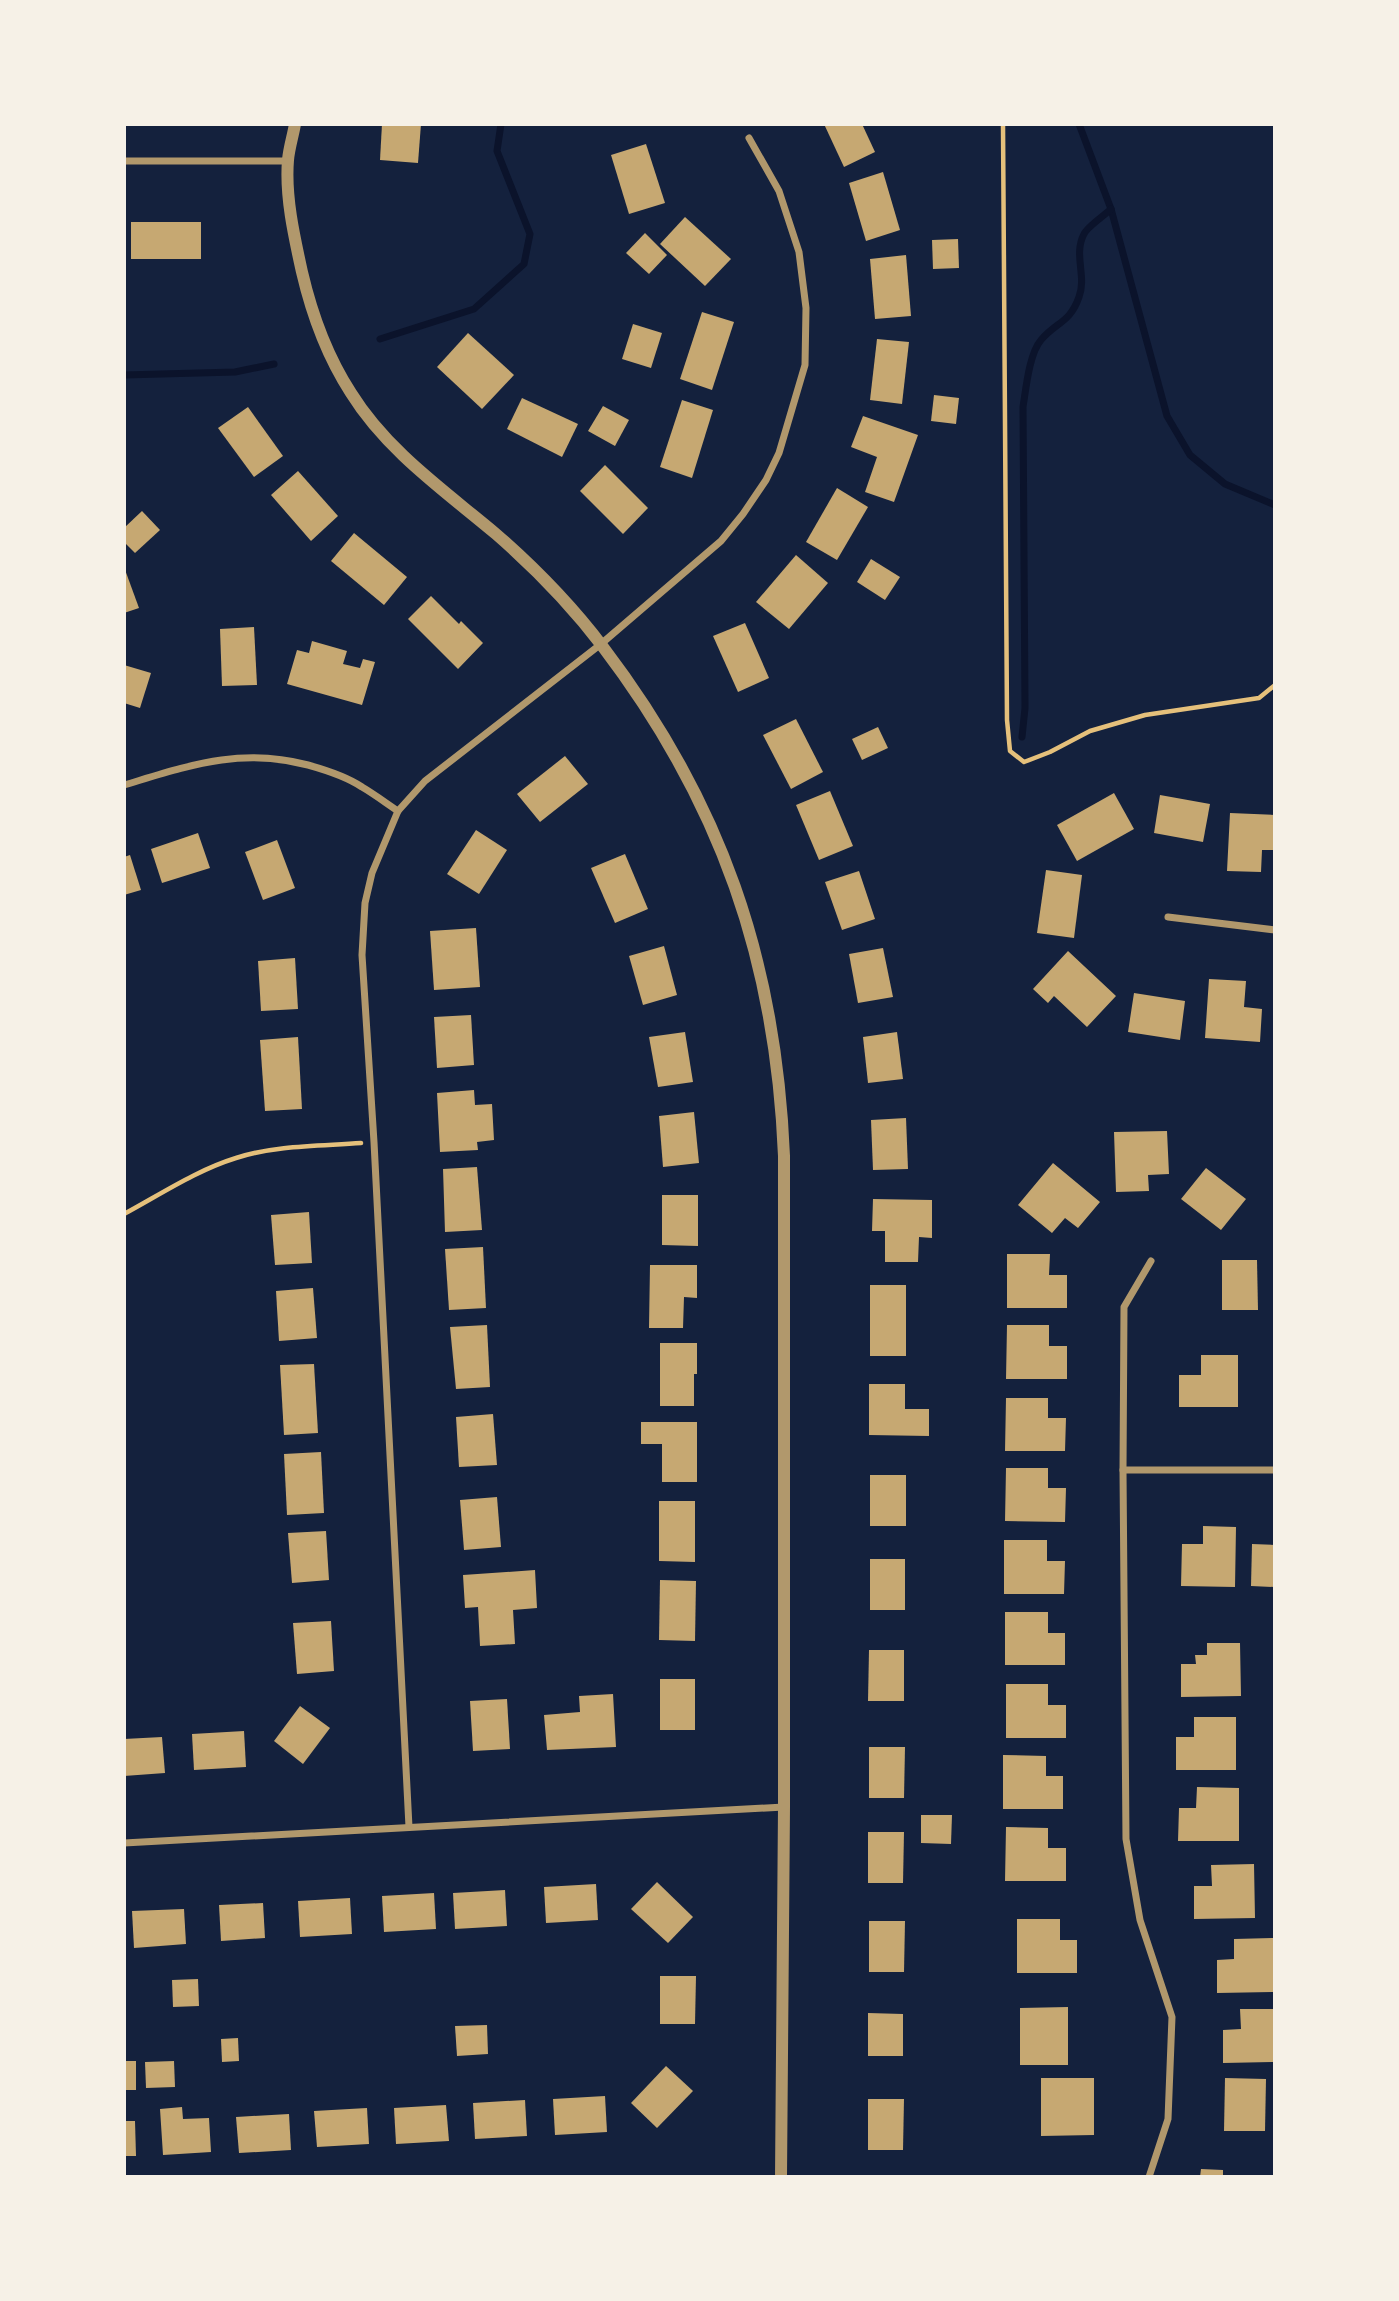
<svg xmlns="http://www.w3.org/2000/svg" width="1399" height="2301" viewBox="0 0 1399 2301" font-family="Ubuntu,sans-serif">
<rect width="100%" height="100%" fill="#14213d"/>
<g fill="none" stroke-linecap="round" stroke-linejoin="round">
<g stroke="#0b132b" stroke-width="7">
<path d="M1079,124L1111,209L1167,416L1190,455L1225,484L1275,505"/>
<path d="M380,339L474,309L524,264L530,234L497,151L501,124"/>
<path d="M124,375L235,372L274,364"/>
<path d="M1022,737L1025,708L1023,407C1026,389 1029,354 1041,340C1056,322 1070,323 1079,297C1087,276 1073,255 1084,234C1087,227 1105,215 1111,209"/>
</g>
</g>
<g fill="#c6a872">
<path d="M382,124H421L418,163L380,160Z"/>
<path d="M824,124H862L875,152L844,167Z"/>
<path d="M646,144L665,203L629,214L611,155Z"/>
<path d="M883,172L900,230L866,241L849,183Z"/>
<path d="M685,217L731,259L705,286L660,244Z"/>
<rect x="131" y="222" width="70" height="37"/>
<path d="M645,233L667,255L649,274L626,253Z"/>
<path d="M958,239L959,268L933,269L932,240Z"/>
<path d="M906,255L911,316L875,319L870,259Z"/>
<path d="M702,312L734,322L712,390L680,379Z"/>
<path d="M633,324L662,333L651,368L622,359Z"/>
<path d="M468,333L514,375L482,409L437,367Z"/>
<path d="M877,339L909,342L902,404L870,400Z"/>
<path d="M934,395L959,398L956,424L931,421Z"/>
<path d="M522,398L578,424L562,457L507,429Z"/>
<path d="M682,400L713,410L692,478L660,467Z"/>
<path d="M603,406L629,420L615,446L588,431Z"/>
<path d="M248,407L283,456L254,477L218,428Z"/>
<path d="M863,416L918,435L894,502L865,492L877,457L851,447Z"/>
<path d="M605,465L648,508L623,534L580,491Z"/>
<path d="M298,471L338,516L311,541L271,495Z"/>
<path d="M837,488L868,507L837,560L806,542Z"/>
<path d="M142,511L160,530L135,553L124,542V528Z"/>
<path d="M354,533L407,577L384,605L331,561Z"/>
<path d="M796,555L828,583L789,629L756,602Z"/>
<path d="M871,559L900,577L885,600L857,582Z"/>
<path d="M124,567L139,608L124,613Z"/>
<path d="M431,596L459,624L461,621L483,643L458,669L408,619Z"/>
<path d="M745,623L769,678L738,692L713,636Z"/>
<path d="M254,627L257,685L222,686L220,629Z"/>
<path d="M312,641L347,651L343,664L360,668L363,659L375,662L362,705L287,684L297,650L309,653Z"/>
<path d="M124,665L151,673L140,708L124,703Z"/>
<path d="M796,719L823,772L791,789L763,735Z"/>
<path d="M878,727L888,748L862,760L852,739Z"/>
<path d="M565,756L588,784L540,822L517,794Z"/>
<path d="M830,791L853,846L819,860L796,805Z"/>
<path d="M1114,793L1134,829L1077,861L1057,825Z"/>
<path d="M1160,795L1210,804L1203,842L1154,833Z"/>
<path d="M1230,813L1275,815V850H1262L1261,872L1227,871Z"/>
<path d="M476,830L507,850L479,894L447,874Z"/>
<path d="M198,833L210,868L162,883L151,849Z"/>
<path d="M277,840L295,888L263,900L245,852Z"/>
<path d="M625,854L648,909L615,923L591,868Z"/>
<path d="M130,855L141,890L124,895V857Z"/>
<path d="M1046,870L1082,875L1074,938L1037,933Z"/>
<path d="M859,871L875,919L842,930L825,882Z"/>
<path d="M476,928L480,987L434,990L430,931Z"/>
<path d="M664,946L677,995L643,1005L629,956Z"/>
<path d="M883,948L893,997L858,1003L849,954Z"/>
<path d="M1068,951L1116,996L1087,1027L1054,996L1048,1003L1033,989Z"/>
<path d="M295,958L298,1009L261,1011L258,961Z"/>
<path d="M1209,979L1246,981L1244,1007L1262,1009L1260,1042L1205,1038Z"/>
<path d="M1134,993L1185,1001L1180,1040L1128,1032Z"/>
<path d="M471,1015L474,1065L437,1068L434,1017Z"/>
<path d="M685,1032L693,1082L658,1087L649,1037Z"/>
<path d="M897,1032L903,1079L868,1083L863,1037Z"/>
<path d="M298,1037L302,1109L265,1111L260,1040Z"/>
<path d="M474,1090L475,1105L492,1104L494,1140L477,1142L478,1150L440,1152L437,1093Z"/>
<path d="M694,1112L699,1163L663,1167L659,1116Z"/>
<path d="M906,1118L908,1169L873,1170L871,1120Z"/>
<path d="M1167,1131L1169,1174L1148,1175L1149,1191L1116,1192L1114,1132Z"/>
<path d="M1053,1163L1100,1202L1078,1228L1065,1218L1052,1233L1018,1205Z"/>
<path d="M477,1167L482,1230L445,1232L443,1169Z"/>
<path d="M1206,1168L1246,1199L1221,1230L1181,1199Z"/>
<path d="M662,1195H698V1246L662,1245Z"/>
<path d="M873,1199L932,1200V1238L919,1237L918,1262H885V1231H872Z"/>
<path d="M309,1212L312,1263L275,1265L271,1215Z"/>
<path d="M483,1247L486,1308L449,1310L445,1249Z"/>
<path d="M1007,1254H1050L1049,1275H1067V1308H1007Z"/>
<path d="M1222,1260H1257L1258,1310H1222Z"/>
<path d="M650,1265H697V1298L684,1297L683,1328H649Z"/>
<rect x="870" y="1285" width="36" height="71"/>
<path d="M313,1288L317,1338L279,1341L276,1291Z"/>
<path d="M487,1325L490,1387L456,1389L450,1327Z"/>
<path d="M1007,1325H1049V1346H1067V1379H1006Z"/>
<path d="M660,1343H697V1374H694V1406H660Z"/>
<path d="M1201,1355H1238V1407H1179V1375H1201Z"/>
<path d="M314,1364L318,1433L284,1435L280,1365Z"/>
<path d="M869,1384H905V1409H929V1436L869,1435Z"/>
<path d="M1006,1398H1048V1418H1066L1065,1451H1005Z"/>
<path d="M493,1414L497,1465L459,1467L456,1417Z"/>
<path d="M641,1422H697V1482H662V1444H641Z"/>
<path d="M321,1452L324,1513L287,1515L284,1454Z"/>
<path d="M1006,1468H1048V1488H1066L1065,1522L1005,1521Z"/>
<rect x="870" y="1475" width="36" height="51"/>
<path d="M497,1497L501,1547L464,1550L460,1500Z"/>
<path d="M659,1501H695V1562L659,1561Z"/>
<path d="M1203,1526L1236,1527L1235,1587L1181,1586L1182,1544H1203Z"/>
<path d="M326,1531L329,1580L292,1583L288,1533Z"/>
<path d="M1004,1540H1047V1561H1065L1064,1594H1004Z"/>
<path d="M1252,1544L1275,1545V1587L1251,1586Z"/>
<rect x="870" y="1559" width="35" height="51"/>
<path d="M535,1570L537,1608L513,1610L515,1644L480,1646L478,1607L465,1608L463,1575Z"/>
<path d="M660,1580L696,1581L695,1641L659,1640Z"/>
<path d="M1005,1612H1048V1633H1065V1665H1005Z"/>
<path d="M331,1621L334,1671L297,1674L293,1623Z"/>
<path d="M1207,1643H1240L1241,1696L1181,1697V1664H1196L1195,1655H1207Z"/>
<path d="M869,1650H904V1701H868Z"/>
<rect x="660" y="1679" width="35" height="51"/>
<path d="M1006,1684H1048V1705H1066V1738H1006Z"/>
<path d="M613,1694L616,1747L547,1750L544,1715L580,1712L579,1696Z"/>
<path d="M507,1699L510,1749L473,1751L470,1701Z"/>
<path d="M300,1706L330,1728L303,1764L274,1741Z"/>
<path d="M1194,1717H1236V1770H1176V1737H1194Z"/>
<path d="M244,1731L246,1767L194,1770L192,1734Z"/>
<path d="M162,1737L165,1773L124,1776V1739Z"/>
<path d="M869,1747H905L904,1798H869Z"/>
<path d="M1003,1755L1046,1756V1776H1063V1809H1003Z"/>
<path d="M1197,1787L1239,1788V1841H1178L1179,1808H1196Z"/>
<path d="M921,1815H952L951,1844L921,1843Z"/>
<path d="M1006,1827L1048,1828V1848H1066V1881H1005Z"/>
<path d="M868,1832H904L903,1883H868Z"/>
<path d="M1254,1864L1255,1918L1194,1919V1886H1212L1211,1865Z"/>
<path d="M657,1882L693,1917L668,1943L631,1909Z"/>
<path d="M596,1884L598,1920L546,1923L544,1887Z"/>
<path d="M505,1890L507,1926L455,1929L453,1893Z"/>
<path d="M434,1893L436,1929L384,1932L382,1896Z"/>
<path d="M350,1898L352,1934L300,1937L298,1901Z"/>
<path d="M263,1903L265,1938L221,1941L219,1905Z"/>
<path d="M184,1909L186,1944L134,1948L132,1911Z"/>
<path d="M1017,1919H1060V1940H1077V1973H1017Z"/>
<path d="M869,1921H905L904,1972H869Z"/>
<path d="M1275,1938V1992L1217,1993V1960L1234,1959V1939Z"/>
<path d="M660,1976H696L695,2024H660Z"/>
<path d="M198,1979L199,2006L173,2007L172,1980Z"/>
<path d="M1068,2007V2065H1020V2008Z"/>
<path d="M1240,2009H1275V2062L1223,2063V2030L1241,2029Z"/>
<path d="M868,2013L903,2014V2056H868Z"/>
<path d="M487,2025L488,2054L457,2056L455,2026Z"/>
<path d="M238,2038L239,2061L222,2062L221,2039Z"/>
<rect x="124" y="2061" width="12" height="29"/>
<path d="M174,2061L175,2087L146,2088L145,2062Z"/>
<path d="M666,2066L693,2091L657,2128L631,2103Z"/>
<path d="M1041,2078H1094V2135L1041,2136Z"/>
<path d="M1225,2078L1266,2079L1265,2131H1224Z"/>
<path d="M605,2096L607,2132L555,2135L553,2099Z"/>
<path d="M868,2099H904L903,2150H868Z"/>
<path d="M525,2100L527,2136L475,2139L473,2103Z"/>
<path d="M446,2105L449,2141L396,2144L394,2108Z"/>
<path d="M182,2107L183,2119L209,2118L211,2152L163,2155L160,2109Z"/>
<path d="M367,2108L369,2144L317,2147L314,2111Z"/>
<path d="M289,2114L291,2150L239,2153L236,2117Z"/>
<path d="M124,2121H135L136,2156H124Z"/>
<path d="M1201,2169L1223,2170V2177H1200Z"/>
</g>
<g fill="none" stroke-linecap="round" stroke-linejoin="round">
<g stroke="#e5c07b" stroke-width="4.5">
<path d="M1003,124L1007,720L1010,751L1024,762L1050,752L1090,731L1145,715L1259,698L1275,685"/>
<path d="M124,1214C161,1194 197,1170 236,1158C276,1145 320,1146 361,1143"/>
</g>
<g stroke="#b1986c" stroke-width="7">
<path d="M124,161H288"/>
<path d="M124,785C188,766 240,747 308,765C326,770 346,776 362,787C374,794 386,803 398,811"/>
<path d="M1168,917L1275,930"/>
<path d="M1123,1470H1275"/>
<path d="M409,1827L374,1142L362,955L365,903L372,873L398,811L425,781L601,644L721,541L743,514L766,480L779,453L805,365L806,308L799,252L779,191L749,138"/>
<path d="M124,1843L784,1807"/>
<path d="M1149,2177L1168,2119L1172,2017L1140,1920L1126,1839L1123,1470L1124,1307L1151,1261"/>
</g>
<path stroke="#b1986c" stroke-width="12" d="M295,124C293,136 289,148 288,160C285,196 294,236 302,272C312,315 327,356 351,393C387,451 445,491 496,534C535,568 572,606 603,647C721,802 776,961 784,1156V1807L781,2177"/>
</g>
<rect width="1399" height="2301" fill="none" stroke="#f6f1e7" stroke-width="252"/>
</svg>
